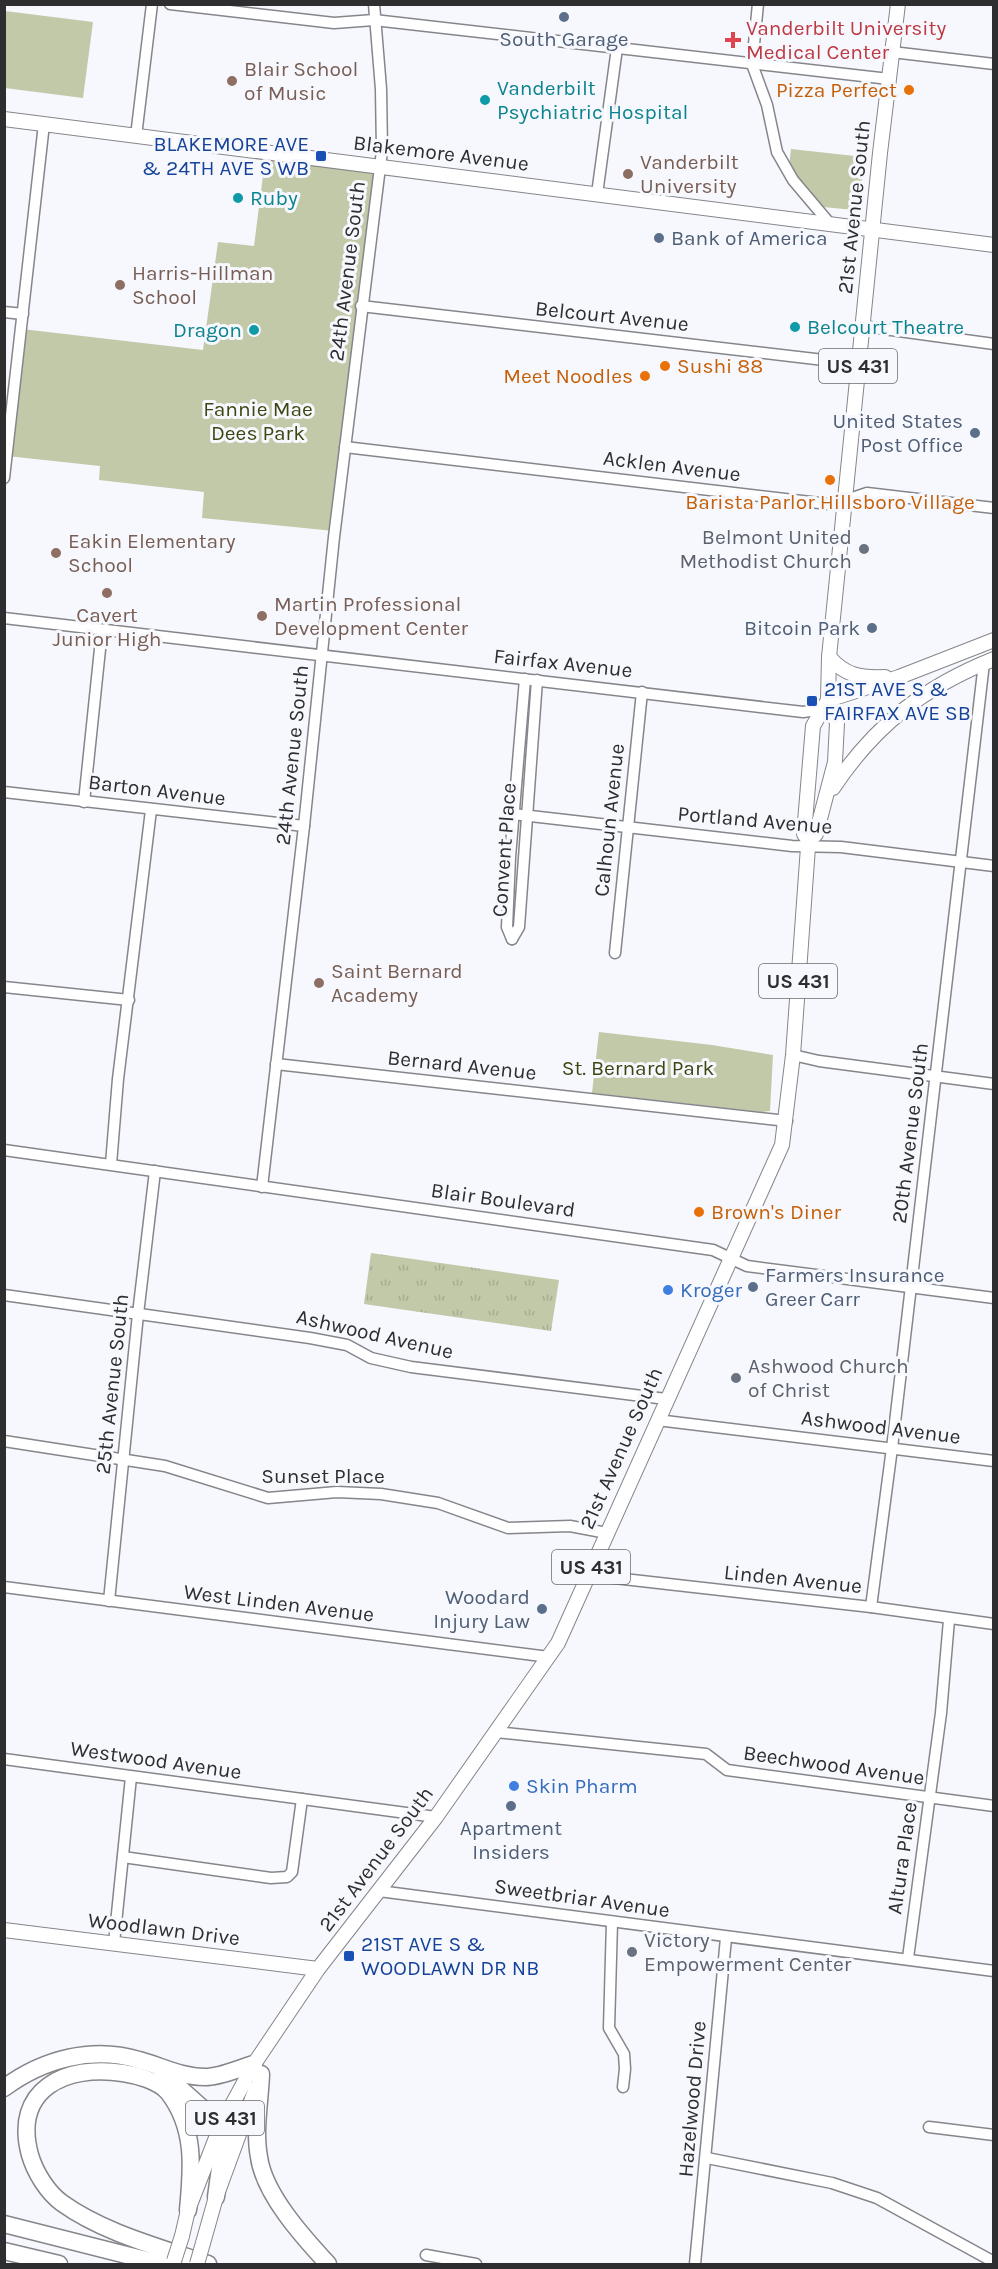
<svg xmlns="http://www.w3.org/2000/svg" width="998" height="2269" viewBox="0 0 998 2269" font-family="Karla,sans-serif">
<defs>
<pattern id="grass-tufts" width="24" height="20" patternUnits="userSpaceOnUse" patternTransform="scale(1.5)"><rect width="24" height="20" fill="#c1c9a9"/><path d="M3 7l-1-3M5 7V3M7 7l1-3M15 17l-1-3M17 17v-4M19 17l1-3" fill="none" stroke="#a6ad92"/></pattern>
</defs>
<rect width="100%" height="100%" fill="#f6f8fd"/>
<path fill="url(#grass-tufts)" d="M371,1253L559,1280L551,1331L364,1304Z"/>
<g fill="#c1c9a9">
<path d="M5,11L93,22L83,98L5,88Z"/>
<path d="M791,149L864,157L859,207L854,210L823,207L789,167Z"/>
<path d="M266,152L380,166L334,531L202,518L204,492L99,480L100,466L7,456L22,329L203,350L218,242L254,246Z"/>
<path d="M599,1032L712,1045L773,1055L770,1111L761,1112L592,1093Z"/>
</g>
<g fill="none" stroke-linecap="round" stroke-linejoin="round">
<defs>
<g id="minor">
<path d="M170,4L334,23L374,20L889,79"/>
<path d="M758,4L752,64L767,105L777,152L793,180L831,225"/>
<path d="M892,52L994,64"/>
<path d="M136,136L152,4"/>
<path d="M597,194L617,48"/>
<path d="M361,306L858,364"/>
<path d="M4,312L23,314"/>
<path d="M862,326L994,344"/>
<path d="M345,447L828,504H835L867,493L994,508"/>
<path d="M4,478L44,124"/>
<path d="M4,618L803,712L817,710L824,704"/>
<path d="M4,792L304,826"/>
<path d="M84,802L102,630"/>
<path d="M513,814L792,846L841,847L994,866"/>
<path d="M512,939L507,927L510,857L525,679"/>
<path d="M512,939L519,927L537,680"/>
<path d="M615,953L642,692"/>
<path d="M4,987L129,1000"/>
<path d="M793,1055L819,1061L994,1084"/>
<path d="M276,1064L787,1121"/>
<path d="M4,1150L713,1250L747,1266L994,1298"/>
<path d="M111,1164L118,1079L151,810"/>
<path d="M262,1187L304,826L334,537L382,151L381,89L374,4"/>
<path d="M4,1295L310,1338L347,1345L371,1358L411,1367L666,1399"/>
<path d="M657,1420L994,1461"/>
<path d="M4,1441L165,1466L268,1498L337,1492L381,1494L438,1503L508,1528L570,1526L607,1533"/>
<path d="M588,1575L871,1607L994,1624"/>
<path d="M4,1587L549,1657"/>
<path d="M109,1601L138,1314L155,1171"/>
<path d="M871,1607L892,1448L984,663"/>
<path d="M496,1732L706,1754L727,1770L994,1806"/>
<path d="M4,1759L436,1817"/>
<path d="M123,1857L271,1878L287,1877L292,1872L302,1799"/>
<path d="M379,1891L994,1971"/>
<path d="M612,1922L609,2028L624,2054L625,2069L623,2087"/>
<path d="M114,1943L131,1777"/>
<path d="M908,1958L941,1713L949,1620"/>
<path d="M929,2127L994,2135"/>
<path d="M707,2158L832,2183L877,2198L994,2262"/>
<path d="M426,2255L476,2264"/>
<path d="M695,2264L726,1938"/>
</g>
<g id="major">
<path d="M4,119L994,245"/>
<path d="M829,657C846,676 860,678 885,677"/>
<path d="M828,700L899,677L994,640"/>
<path d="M833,788C875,725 924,687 994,659"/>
<path d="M809,841L804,834L813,726L828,700"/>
<path d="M4,1930L318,1969"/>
<path d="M182,2236L188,2210L221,2125L254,2064L318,1969L436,1817L558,1643L782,1145L793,1055L808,847L809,841L816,834L835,762L837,723L828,700L829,657L880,153L898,4"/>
<path d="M203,2243L216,2197L256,2088"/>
</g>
<g id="highway">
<path d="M162,2072L221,2125L224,2139L216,2197"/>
<path d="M261,2074C260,2101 254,2131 259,2157C264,2194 303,2237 328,2264"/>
<path d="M4,2088C43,2059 92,2046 139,2060C161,2066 181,2077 205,2077C221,2077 239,2068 254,2064"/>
<path d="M188,2210C192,2169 196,2128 168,2092C158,2081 137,2075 123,2073C66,2064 12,2089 30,2155C35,2172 47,2192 62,2203C104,2233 159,2247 208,2264"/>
<path d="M4,2224L162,2264"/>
<path d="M4,2251L59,2264"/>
</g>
</defs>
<use href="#minor" stroke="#85868b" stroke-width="13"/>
<use href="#major" stroke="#85868b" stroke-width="16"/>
<use href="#highway" stroke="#85868b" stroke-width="19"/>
<use href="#minor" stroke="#fff" stroke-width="10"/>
<use href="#major" stroke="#fff" stroke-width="14"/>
<use href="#highway" stroke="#fff" stroke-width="16"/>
<defs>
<g id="major-bridge">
<path d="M174,2261L182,2236"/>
<path d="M197,2264L203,2243"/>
</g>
</defs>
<use href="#major-bridge" stroke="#85868b" stroke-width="16" stroke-linecap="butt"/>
<use href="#major-bridge" stroke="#fff" stroke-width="14"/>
</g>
<g fill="#5c6f8a" stroke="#f6f8fd" stroke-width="2">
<circle cx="564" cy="17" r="6"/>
<circle cx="659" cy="238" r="6"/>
<circle cx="975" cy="433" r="6"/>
<circle cx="872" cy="628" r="6"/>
<circle cx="753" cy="1287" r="6"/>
<circle cx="542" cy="1609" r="6"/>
<circle cx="511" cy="1806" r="6"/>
</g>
<path fill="#e0444e" stroke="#f6f8fd" stroke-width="2" d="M730 31h6v6h6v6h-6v6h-6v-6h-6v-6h6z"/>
<g fill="#8d6e63" stroke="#f6f8fd" stroke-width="2">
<circle cx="232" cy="81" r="6"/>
<circle cx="628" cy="174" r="6"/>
<circle cx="120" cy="285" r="6"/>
<circle cx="56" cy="553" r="6"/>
<circle cx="107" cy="593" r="6"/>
<circle cx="262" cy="616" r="6"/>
<circle cx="319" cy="983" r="6"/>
</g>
<g fill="#e8710a" stroke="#f6f8fd" stroke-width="2">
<circle cx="909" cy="90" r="6"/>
<circle cx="665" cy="366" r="6"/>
<circle cx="645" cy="376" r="6"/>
<circle cx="830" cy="480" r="6"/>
<circle cx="699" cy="1212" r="6"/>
</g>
<g fill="#0f9aa8" stroke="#f6f8fd" stroke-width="2">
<circle cx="485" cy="100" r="6"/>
<circle cx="238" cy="198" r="6"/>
<circle cx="795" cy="327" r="6"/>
<circle cx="254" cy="330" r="6"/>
</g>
<g fill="#1a4fb4" stroke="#f6f8fd" stroke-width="2">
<rect x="315" y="150" width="12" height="12" rx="3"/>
<rect x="806" y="695" width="12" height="12" rx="3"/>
<rect x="343" y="1950" width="12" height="12" rx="3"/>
</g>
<g fill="#6b7280" stroke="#f6f8fd" stroke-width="2">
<circle cx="864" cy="549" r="6"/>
<circle cx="736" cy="1378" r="6"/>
<circle cx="632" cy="1952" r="6"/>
</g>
<g fill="#3f7fe0" stroke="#f6f8fd" stroke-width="2">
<circle cx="668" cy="1290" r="6"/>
<circle cx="514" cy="1786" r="6"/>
</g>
<g text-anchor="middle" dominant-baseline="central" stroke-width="6" stroke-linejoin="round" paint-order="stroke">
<g fill="#f6f8fd" stroke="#6a6b6e" stroke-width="1.5">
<rect x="819" y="349" width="78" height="34" rx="4.5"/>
<rect x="759" y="964" width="78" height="34" rx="4.5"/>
<rect x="552" y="1550" width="78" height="34" rx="4.5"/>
<rect x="186" y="2101" width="78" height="34" rx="4.5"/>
</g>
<g font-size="20" font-weight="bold" fill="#2e2e30">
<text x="858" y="366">US 431</text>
<text x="798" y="981">US 431</text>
<text x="591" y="1567">US 431</text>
<text x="225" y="2118">US 431</text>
</g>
<g font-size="21" fill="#be3a42" stroke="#f6f8fd" text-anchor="start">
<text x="746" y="28">Vanderbilt University<tspan x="746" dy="24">Medical Center</tspan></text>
</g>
<g font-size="21" fill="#4e5e75" stroke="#f6f8fd" text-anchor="end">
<text x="564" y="39" text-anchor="middle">South Garage</text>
<text x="671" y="238" text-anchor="start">Bank of America</text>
<text x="963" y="421">United States<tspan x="963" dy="24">Post Office</tspan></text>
<text x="860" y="628">Bitcoin Park</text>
<text x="765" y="1275" text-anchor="start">Farmers Insurance<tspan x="765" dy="24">Greer Carr</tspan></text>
<text x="530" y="1597">Woodard<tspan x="530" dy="24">Injury Law</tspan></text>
<text x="511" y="1828" text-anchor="middle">Apartment<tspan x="511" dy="24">Insiders</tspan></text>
</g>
<g font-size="21" fill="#785e54" stroke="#f6f8fd" text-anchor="start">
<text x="244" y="69">Blair School<tspan x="244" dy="24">of Music</tspan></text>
<text x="640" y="162">Vanderbilt<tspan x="640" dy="24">University</tspan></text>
<text x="132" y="273">Harris-Hillman<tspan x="132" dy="24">School</tspan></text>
<text x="68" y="541">Eakin Elementary<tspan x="68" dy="24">School</tspan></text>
<text x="274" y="604">Martin Professional<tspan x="274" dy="24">Development Center</tspan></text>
<text x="107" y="615" text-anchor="middle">Cavert<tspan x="107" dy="24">Junior High</tspan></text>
<text x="331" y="971">Saint Bernard<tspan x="331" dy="24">Academy</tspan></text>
</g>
<g font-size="21" fill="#0d838f" stroke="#f6f8fd" text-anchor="start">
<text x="497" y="88">Vanderbilt<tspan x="497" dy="24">Psychiatric Hospital</tspan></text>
<text x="250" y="198">Ruby</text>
<text x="807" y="327">Belcourt Theatre</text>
<text x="242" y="330" text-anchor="end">Dragon</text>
</g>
<g font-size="21" fill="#c56008" stroke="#f6f8fd" text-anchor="end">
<text x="897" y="90">Pizza Perfect</text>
<text x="677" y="366" text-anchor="start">Sushi 88</text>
<text x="633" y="376">Meet Noodles</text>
<text x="830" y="502" text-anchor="middle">Barista Parlor Hillsboro Village</text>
<text x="711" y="1212" text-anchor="start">Brown's Diner</text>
</g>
<g font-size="21" fill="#164399" stroke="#f6f8fd" text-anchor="start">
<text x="309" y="144" text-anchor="end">BLAKEMORE AVE<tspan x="309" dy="24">&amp; 24TH AVE S WB</tspan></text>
<text x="824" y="689">21ST AVE S &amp;<tspan x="824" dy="24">FAIRFAX AVE SB</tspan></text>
<text x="361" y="1944">21ST AVE S &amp;<tspan x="361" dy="24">WOODLAWN DR NB</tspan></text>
</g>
<g font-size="21" fill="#2e2e30" stroke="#f6f8fd">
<text transform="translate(441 153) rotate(7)">Blakemore Avenue</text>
<text transform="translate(854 207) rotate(-84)">21st Avenue South</text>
<text transform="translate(347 271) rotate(-83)">24th Avenue South</text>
<text transform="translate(612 316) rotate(6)">Belcourt Avenue</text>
<text transform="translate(672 466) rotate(7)">Acklen Avenue</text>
<text transform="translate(563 663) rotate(6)">Fairfax Avenue</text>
<text transform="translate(292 755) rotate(-84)">24th Avenue South</text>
<text transform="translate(157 790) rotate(7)">Barton Avenue</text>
<text transform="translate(609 820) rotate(-84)">Calhoun Avenue</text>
<text transform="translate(755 820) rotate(5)">Portland Avenue</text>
<text transform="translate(504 850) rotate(-86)">Convent Place</text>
<text transform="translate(462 1065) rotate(6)">Bernard Avenue</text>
<text transform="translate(910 1133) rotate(-83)">20th Avenue South</text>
<text transform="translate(503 1200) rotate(8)">Blair Boulevard</text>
<text transform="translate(375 1334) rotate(13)">Ashwood Avenue</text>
<text transform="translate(112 1384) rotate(-84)">25th Avenue South</text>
<text transform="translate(881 1427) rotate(7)">Ashwood Avenue</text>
<text transform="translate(621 1448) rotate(-66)">21st Avenue South</text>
<text x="323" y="1476">Sunset Place</text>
<text transform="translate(793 1579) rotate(6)">Linden Avenue</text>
<text transform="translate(279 1603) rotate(7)">West Linden Avenue</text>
<text transform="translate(156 1760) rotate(8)">Westwood Avenue</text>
<text transform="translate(834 1765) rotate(8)">Beechwood Avenue</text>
<text transform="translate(902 1858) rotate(-82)">Altura Place</text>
<text transform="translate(376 1859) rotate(-53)">21st Avenue South</text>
<text transform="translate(582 1898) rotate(8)">Sweetbriar Avenue</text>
<text transform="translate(164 1929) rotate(7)">Woodlawn Drive</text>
<text transform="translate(692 2099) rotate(-85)">Hazelwood Drive</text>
</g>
<g font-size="21" fill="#3d4611" stroke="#f6f8fd">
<text x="258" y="409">Fannie Mae<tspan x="258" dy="24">Dees Park</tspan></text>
<text x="638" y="1068">St. Bernard Park</text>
</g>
<g font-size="21" fill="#5b616d" stroke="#f6f8fd" text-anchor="start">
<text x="852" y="537" text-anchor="end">Belmont United<tspan x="852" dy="24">Methodist Church</tspan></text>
<text x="748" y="1366">Ashwood Church<tspan x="748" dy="24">of Christ</tspan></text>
<text x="644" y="1940">Victory<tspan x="644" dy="24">Empowerment Center</tspan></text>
</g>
<g font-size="21" fill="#366cbe" stroke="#f6f8fd" text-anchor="start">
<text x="680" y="1290">Kroger</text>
<text x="526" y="1786">Skin Pharm</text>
</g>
</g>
<rect width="998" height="2269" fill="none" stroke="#2e2e30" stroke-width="12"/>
</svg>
